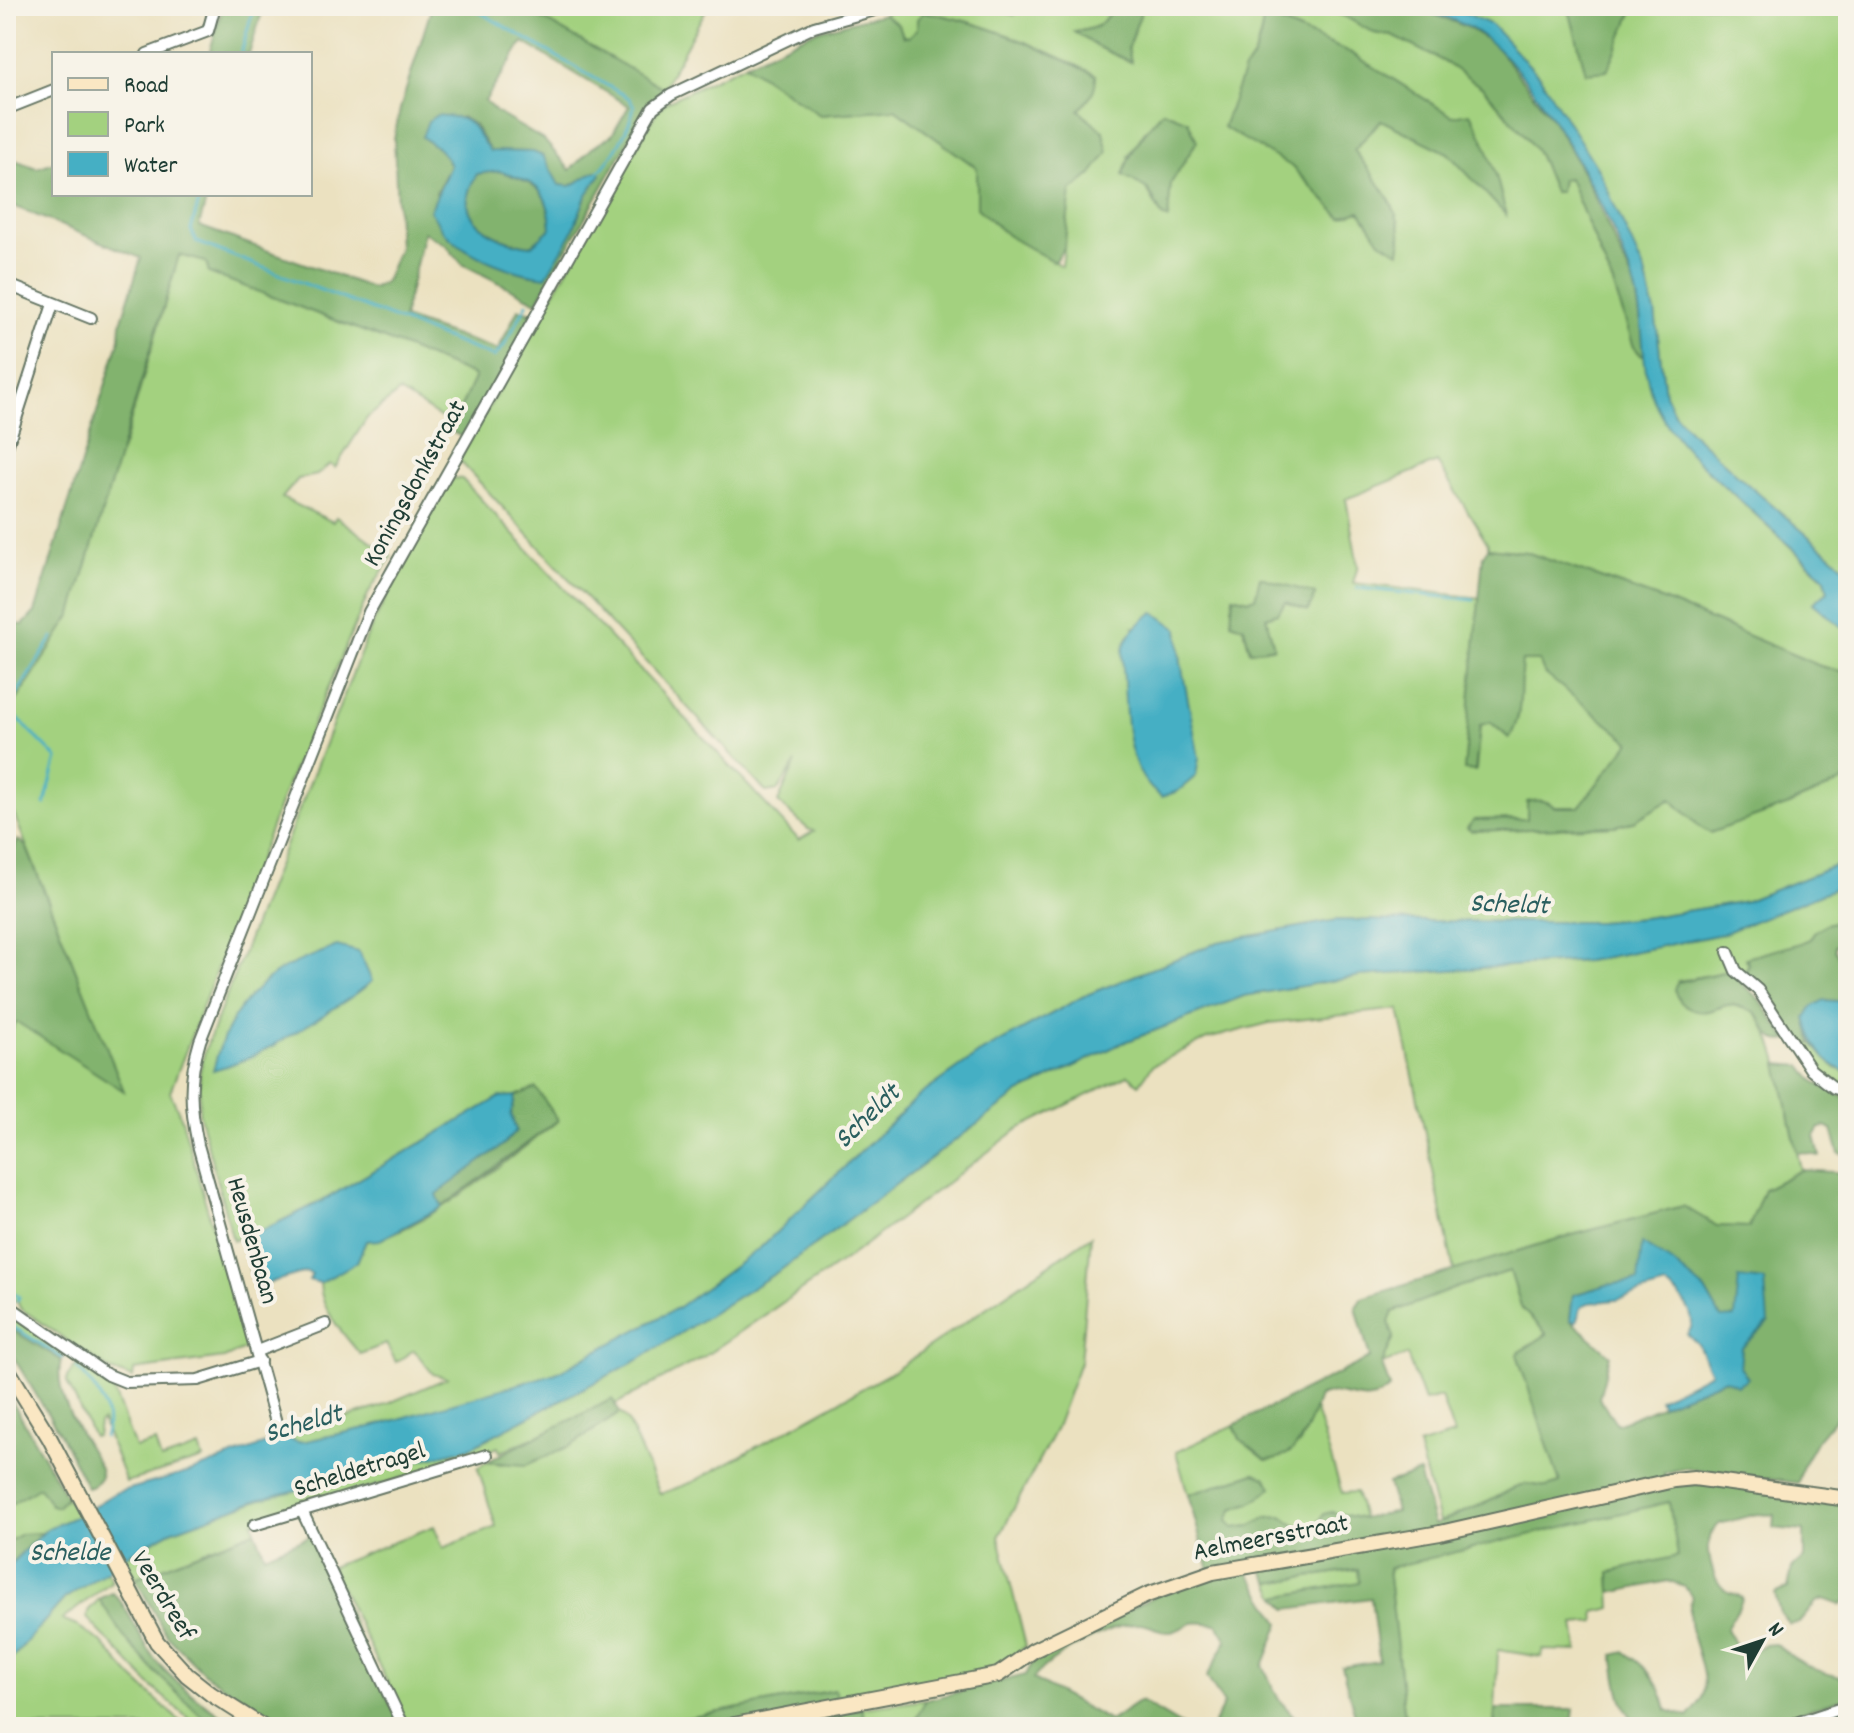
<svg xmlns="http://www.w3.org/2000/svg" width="1854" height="1733" viewBox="0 0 1854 1733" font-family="Dekko,sans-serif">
<rect width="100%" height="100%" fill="#f7f3e8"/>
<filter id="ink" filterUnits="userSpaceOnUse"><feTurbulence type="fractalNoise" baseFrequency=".0125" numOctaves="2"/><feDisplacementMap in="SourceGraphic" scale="16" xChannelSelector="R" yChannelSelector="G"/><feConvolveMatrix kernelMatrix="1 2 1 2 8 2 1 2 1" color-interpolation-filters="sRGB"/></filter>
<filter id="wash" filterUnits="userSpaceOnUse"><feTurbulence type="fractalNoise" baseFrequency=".006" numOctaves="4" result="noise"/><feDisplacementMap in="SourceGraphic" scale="32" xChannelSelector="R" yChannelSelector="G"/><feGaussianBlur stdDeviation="1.8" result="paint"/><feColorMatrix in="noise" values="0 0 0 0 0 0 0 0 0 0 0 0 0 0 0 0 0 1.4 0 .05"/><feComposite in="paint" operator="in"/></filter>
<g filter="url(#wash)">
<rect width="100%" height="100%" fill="#ebe1c0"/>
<g fill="#a3d17f" stroke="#61875a" stroke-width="2" fill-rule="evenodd">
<path d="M520,6H708L663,88Z"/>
<path d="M899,6H987L1014,15L1019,6H1114C1101,25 1101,28 1077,31L1098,47L1131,62L1128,47L1140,15V6H1316L1344,16L1374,33L1393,36L1445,62L1484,89L1524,134L1539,155L1554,192L1561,179L1569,178L1613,284L1634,347L1641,355L1646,353L1648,379L1720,482L1825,579L1828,591L1813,603L1848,632V673L1820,666L1663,600L1526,552L1488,548V544L1437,462L1346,499L1358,566L1353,583L1480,598L1465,770H1476L1480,725L1490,722L1509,738L1518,717L1521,661H1539L1631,741L1579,807L1527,811L1528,819L1474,820L1468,829L1472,831L1614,826L1632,822L1671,799L1700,827L1710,833L1786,806L1848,779V861L1746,901L1643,918L1598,922H1528L1337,920L1218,942L1084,996L980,1053L919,1096L760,1248L679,1307L634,1333L556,1373L513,1387L375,1426L306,1441L298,1442L284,1437L380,1407L447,1378L433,1374L414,1350L396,1362L386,1344L360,1354C344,1335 320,1309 320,1283L357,1262L366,1241C420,1235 514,1154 558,1121L536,1088L516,1096L500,1097L322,1201L259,1232L242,1236L233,1241L199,1113L200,1071L205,1050L368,634L415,540L453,478L462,479L799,840L814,831L808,829L778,802L796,762L778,790L766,792L459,460L657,111L666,102L745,64L820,115L895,109L977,168L1007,235L1062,266L1071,189L1091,175L1103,131L1079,110L1096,75C1040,47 986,22 924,12L914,35L909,37L903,36L899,25L883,14ZM1264,15L1351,53L1452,116L1506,213L1448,153L1381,120L1354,149L1392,203L1401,240L1360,211L1341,217L1291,166L1244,70C1256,58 1262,32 1264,15ZM1163,111L1197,141L1171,183L1162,216L1128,157L1144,132ZM1316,594L1286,602L1274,614L1266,617L1273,648L1250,651L1234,596L1249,600ZM1134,627L1178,629L1181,663Z"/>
<path d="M1450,6H1848V570L1745,482L1691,432L1674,413L1665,394L1655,312L1645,273L1540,77L1492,25Z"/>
<path d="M179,255L206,262L209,273L400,345L475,376L453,425L399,392L367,418L335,468L330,464L317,475L298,479L282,498L333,522L336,517L392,556L369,592L289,780L170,1092L182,1120L247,1348L224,1358L134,1370L133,1378L110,1370L20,1308L17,1301L12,1302L6,1297V1039L16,1021L123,1090L6,794V698L13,707L124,444Z"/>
<path d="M1848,883V918L1814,932L1810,939L1801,943L1746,959L1749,964L1738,979L1728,971L1678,981L1719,1008L1729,1004C1736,1006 1752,1010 1757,1015C1781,1043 1792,1132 1801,1170L1764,1189L1749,1227L1717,1226L1683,1206L1561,1238L1454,1271L1399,1009L1269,1023L1207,1039L1153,1065L1139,1084L1128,1075L1018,1129L849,1257L705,1356L616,1404L612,1400L558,1427L500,1452L498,1447L474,1457L253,1522L255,1531L135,1578L131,1571L129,1572L122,1559L171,1531L261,1499L469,1448L638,1360L782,1269L1019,1093L1120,1044L1244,996L1360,976L1587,961L1722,934Z"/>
<path d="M1812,1043L1835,1068L1848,1073V1086C1827,1078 1815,1067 1803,1048Z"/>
<path d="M1091,1236L1080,1362L1055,1430L999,1537L1026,1646L1001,1665L987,1670L838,1700L835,1690L640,1727H409L331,1567L434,1526L443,1548L496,1527L478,1468L486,1462L502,1464L570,1446L620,1413L627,1420L660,1494L693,1482L894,1371Z"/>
<path d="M1510,1271L1522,1309L1547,1334L1517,1354L1560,1483L1547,1487L1527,1484L1512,1489L1490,1501L1439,1522L1418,1446L1454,1435L1441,1397L1424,1401L1407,1355L1382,1364L1393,1337L1389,1322L1393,1312L1458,1287Z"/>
<path d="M6,1311L61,1350L64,1356L61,1360L6,1326Z"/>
<path d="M78,1362C90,1370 100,1384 113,1389L135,1448L155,1442L161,1460L199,1447L203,1459L126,1482L102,1421L99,1423L97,1436L93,1437L67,1382V1377Z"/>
<path d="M1315,1408L1342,1493L1356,1492L1363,1519L1331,1512L1324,1514L1316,1527L1296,1526L1282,1516L1268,1517L1250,1526L1234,1528L1228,1520L1233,1509L1250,1503L1255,1473L1188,1495L1176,1452L1234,1425L1240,1439L1266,1460L1300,1444Z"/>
<path d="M39,1486L51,1505L64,1501L66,1496L77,1516L48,1528L42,1533L21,1534L6,1543V1507Z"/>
<path d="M1669,1502L1679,1557L1610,1572L1612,1608L1595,1612L1596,1622L1574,1624L1578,1651L1543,1650L1542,1657L1498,1650L1494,1727H1406L1388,1568L1483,1543Z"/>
<path d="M1359,1569L1360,1582L1277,1597L1270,1583Z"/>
<path d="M107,1571L112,1581L62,1620L79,1627L101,1642L132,1677L186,1727H6V1665L64,1599Z"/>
<path d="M99,1599C125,1638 150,1667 184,1698C197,1710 206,1722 223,1727H198L151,1686L87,1618L88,1611Z"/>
<path d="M926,1700L911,1727H848L850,1722L864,1718L862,1708Z"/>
</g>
<g fill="#82b36e" stroke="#507851" stroke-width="2" fill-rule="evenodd">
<path d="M223,6H264L249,54H209Z"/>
<path d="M432,6H520L663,88L644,114L537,302L462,264L446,245L424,232L403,318L498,350L518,309L532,313L498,379L462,437L450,431L475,376L400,345L209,273L206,262L179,255L72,614L12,708L6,698V623L23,625L35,612L120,338L121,323L141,258L6,203V157L37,168L54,162V194H208L199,226L372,288L385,282L399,248L394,139L400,109ZM523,42L629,106L612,135L592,148L570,170L545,141L496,112L485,101ZM462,117L474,125L490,151L533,152L543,156L558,185L570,186L596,171L600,174L586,196L572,233L530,275L482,257L448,236L436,192L450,166C445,152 434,145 422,137Z"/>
<path d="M1114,6H1140V15L1128,47L1131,62L1098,47L1075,32C1100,28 1101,26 1114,6Z"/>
<path d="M1316,6H1412L1467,27L1495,45L1553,120L1586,178L1635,286L1646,353L1641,355L1634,347L1613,284L1569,178L1562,179L1560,192H1554L1539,155L1524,134L1484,89L1445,62L1393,36L1374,33L1344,16Z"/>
<path d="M1568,6H1635L1607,71L1586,73Z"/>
<path d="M924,12C990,23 1037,47 1096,75C1096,90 1090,100 1079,110L1103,131L1108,152L1091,175L1071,191L1064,248L1054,262L1007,235L977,208V168L895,109L820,115L745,64L815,31L883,14L899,25L903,36L909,37L917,29V19Z"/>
<path d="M1263,15L1351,53L1452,116L1470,113C1489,145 1498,180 1506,215L1448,153L1381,120L1354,150C1375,179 1408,212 1399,252L1380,241L1360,211L1341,217L1291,166L1223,127L1244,70C1256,58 1263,32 1263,15Z"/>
<path d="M1163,111L1188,121L1197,141L1171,183L1168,219L1162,216L1149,190L1123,175C1131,149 1145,131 1163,111Z"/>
<path d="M499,171C535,184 549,187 551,229L530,246C509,243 472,230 468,205C466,193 471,184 477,174Z"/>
<path d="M1488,548L1526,552L1663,600L1820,666L1848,673V779L1786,806L1710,833L1700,827L1671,799L1632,822L1614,826L1472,831L1467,828L1474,820L1527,819V802C1538,800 1546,799 1555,807H1579L1630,742L1544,673L1539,661H1522C1519,685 1524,716 1509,738L1491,722L1480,725L1475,771L1464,770L1483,555Z"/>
<path d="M1260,577L1316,594L1308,611L1286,602L1278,613L1266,617L1274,647L1250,651L1244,627L1231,622L1233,596L1249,600L1255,598Z"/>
<path d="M18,840L26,846L124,1091L17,1022L6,1038V866Z"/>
<path d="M1848,918V928L1845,932L1847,938L1835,946V950L1848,972V1002L1824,1000L1806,1018L1812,1043L1803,1048L1770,1000L1745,972L1749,964L1746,958L1801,943L1810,939L1814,932L1826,924Z"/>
<path d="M1728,971L1759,999L1788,1040C1768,1045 1767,1025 1756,1014C1752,1010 1738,1006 1733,1005C1724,1003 1717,1010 1708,1011C1692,1014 1678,1004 1674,989L1678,982Z"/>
<path d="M1778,1064L1802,1066C1813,1084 1828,1091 1848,1098V1156L1839,1153L1832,1130L1826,1127L1820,1128L1815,1136L1820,1156L1797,1152Z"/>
<path d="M536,1088L558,1120L442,1207L436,1194L504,1144L516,1131L511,1114L516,1096Z"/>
<path d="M1801,1170L1848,1173V1403L1817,1440L1803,1465L1798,1483L1685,1468L1664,1473L1667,1486L1711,1483L1848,1504L1847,1600L1841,1605L1824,1599L1816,1602L1799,1623L1789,1624L1780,1613L1775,1594L1788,1588L1792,1568L1804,1558V1531L1773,1528L1774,1515L1757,1514L1719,1524C1717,1527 1713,1530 1711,1534C1705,1549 1712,1580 1725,1590C1731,1595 1736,1592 1742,1598C1740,1611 1731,1617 1726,1629L1737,1648L1750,1652L1764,1645L1775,1644C1796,1661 1820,1675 1848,1678V1697L1753,1727H1642C1618,1711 1618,1680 1613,1655L1625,1652C1648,1668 1660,1681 1667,1710L1688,1717C1692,1713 1697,1707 1700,1702C1715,1671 1680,1633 1692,1597L1685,1587L1668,1581L1611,1593L1610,1572L1678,1556L1669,1502L1388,1568L1406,1727H1358L1342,1667L1379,1661L1371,1598L1287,1609L1277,1597L1359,1582L1358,1569L1270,1583L1262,1569L1248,1572L1280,1623L1263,1666L1279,1700L1302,1725L1328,1727H1212L1224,1704L1207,1677L1227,1640L1217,1624C1210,1624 1199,1621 1192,1623C1183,1625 1178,1633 1168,1632C1158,1631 1148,1623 1138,1624C1109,1624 1051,1656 1033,1679L1110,1721L1140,1701L1184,1727H911L926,1700L1026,1675L1035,1658L1157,1595L1211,1577L1188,1495L1255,1473L1265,1477L1272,1487C1261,1499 1248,1504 1233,1509L1228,1520L1234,1528L1250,1526L1267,1517L1282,1516L1296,1526L1316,1527L1324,1514L1331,1512L1363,1519L1396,1511L1388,1483L1419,1473L1434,1525L1490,1501L1512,1489L1527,1484L1547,1487L1560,1483L1517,1354L1547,1334L1522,1309L1510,1271L1458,1287L1393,1312L1389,1322L1394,1337L1382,1364L1390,1388C1363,1412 1345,1386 1319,1396C1309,1423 1301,1460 1266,1460L1240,1439L1234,1425L1370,1358L1356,1307L1362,1298L1561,1238L1683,1206L1717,1226L1749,1227L1764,1189ZM1638,1281L1705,1290L1721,1318L1768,1323L1742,1347L1740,1367L1726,1379L1617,1424L1599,1398L1610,1355L1570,1320L1573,1295L1607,1285Z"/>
<path d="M6,1326L61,1360C52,1397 83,1436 100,1468L101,1477L93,1486L87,1488L60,1434L6,1345Z"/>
<path d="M6,1391L66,1496L58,1507L51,1505L39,1487L6,1507Z"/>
<path d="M612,1399L620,1413L570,1446L526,1465L486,1462Z"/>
<path d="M255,1531L265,1555L312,1535L401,1727H286L280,1725L204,1673L167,1636L135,1578Z"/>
<path d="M42,1533L6,1568V1543L21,1534Z"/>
<path d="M112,1593C124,1599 144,1646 156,1661C180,1688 209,1708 240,1727L210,1724L156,1673L123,1636L99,1599Z"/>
<path d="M835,1690L842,1712L862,1708L864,1718L850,1722L848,1727H640Z"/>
<path d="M1496,1709H1574L1572,1727H1494Z"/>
</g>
<g fill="#45afc4" stroke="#32767c" stroke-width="2" fill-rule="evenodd">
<path d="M1412,6H1450L1492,25L1540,77L1599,171L1645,273L1655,312L1665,394L1674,413L1691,432L1745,482L1848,570V632L1813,603L1828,591L1825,578C1797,552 1768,526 1740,500C1709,472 1674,443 1656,405C1639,370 1646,323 1634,285C1614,218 1540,79 1484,37C1464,21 1436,15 1412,6Z"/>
<path d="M437,115C476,118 468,123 490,151L533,152L543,156L559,185L571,186L596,171L601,174L586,196L572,233L546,277C517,274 470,257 448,236C441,230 436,219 430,211L450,166C445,152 434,145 422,137L428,121ZM499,171C535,183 549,187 551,228L531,246C509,244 472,230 468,205C466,194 471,184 477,174Z"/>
<path d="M1154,612L1178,629L1181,663L1199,758L1196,776L1178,791L1162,797C1126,774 1126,721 1124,682C1124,672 1121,660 1123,650C1127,633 1140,622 1154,612Z"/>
<path d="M1848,861V883L1722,934L1587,961L1360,976L1244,996L1120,1044L1019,1093L782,1269L638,1360L469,1448L261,1499L171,1531L130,1553L107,1571L64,1599L6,1665V1568L48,1528L77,1516L115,1493L187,1473L284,1437L298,1442L306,1441L375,1426L556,1373L679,1307L760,1248L919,1096L980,1053L1084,996L1218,942L1337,920L1528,922H1598L1643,918L1746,901Z"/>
<path d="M337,946L359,952L372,981C358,994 342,1003 325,1014C289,1037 255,1059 213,1070C223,1029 240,1001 273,975C291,962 317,955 337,946Z"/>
<path d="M1824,1000L1848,1002V1073C1822,1063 1812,1044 1806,1018L1812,1007Z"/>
<path d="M516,1096L511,1114L516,1131L504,1144L437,1194L442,1207L380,1240L366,1241L357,1262L320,1283L309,1280L312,1274L306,1272L254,1287L242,1236L259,1232L322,1201L500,1097Z"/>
<path d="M1642,1243L1674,1264L1705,1290L1721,1318L1735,1317L1739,1278L1765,1281L1768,1323L1742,1347L1740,1367L1748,1378L1737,1385L1725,1379L1662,1405L1659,1399L1711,1373L1698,1344L1687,1334C1701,1320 1681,1293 1666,1286L1616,1300L1588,1303L1581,1308L1576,1322L1570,1320L1573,1295L1607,1285L1638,1281Z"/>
</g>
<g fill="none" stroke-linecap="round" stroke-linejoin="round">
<g stroke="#45afc4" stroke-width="3">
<path d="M469,6L629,98L634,106C630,128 613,157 597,174"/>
<path d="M241,54L254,6"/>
<path d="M201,194L191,230L197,242L494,357L504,346L527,304"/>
<path d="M1357,588L1474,600"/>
<path d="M6,707L57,758L45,804"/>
<path d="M8,708L53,637"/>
<path d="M6,1287L19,1297L17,1301"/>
<path d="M8,1315L10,1325L63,1358"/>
<path d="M77,1368C95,1386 114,1410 104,1437"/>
</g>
</g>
</g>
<g filter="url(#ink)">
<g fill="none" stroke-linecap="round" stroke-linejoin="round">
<defs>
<g id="street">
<path d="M147,54L208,31L215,6"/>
<path d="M6,109L54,90"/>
<path d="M6,284L91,318"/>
<path d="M6,450L53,304"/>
<path d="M1728,952L1736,971L1758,990L1811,1070L1834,1088L1848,1092"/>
<path d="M6,1304L106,1374L126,1382L198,1380L260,1361"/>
<path d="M257,1351L326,1324"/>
<path d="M277,1426L198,1145C190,1106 188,1080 200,1041L369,612L653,108L671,95L814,27L889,6"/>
<path d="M302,1511L404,1727"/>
<path d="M254,1525L487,1455"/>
<path d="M1784,1727L1848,1706"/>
</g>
<g id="secondary">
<path d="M6,1367L49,1437L157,1642L187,1675L211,1694L263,1727"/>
<path d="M724,1727L998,1675L1034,1650L1147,1595L1213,1572L1440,1533L1674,1480L1694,1478L1848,1499"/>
</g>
</defs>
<use href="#street" stroke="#667665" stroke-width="14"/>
<use href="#secondary" stroke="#667665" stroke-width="18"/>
<use href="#street" stroke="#fff" stroke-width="10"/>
<use href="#secondary" stroke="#fae7c3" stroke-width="14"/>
</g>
</g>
<g text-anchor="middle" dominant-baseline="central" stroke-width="8" stroke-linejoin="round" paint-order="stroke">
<g font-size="26" fill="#1f3d34" stroke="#f7f3e8">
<text transform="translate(416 484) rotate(-61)">Koningsdonkstraat</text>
<text transform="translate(251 1241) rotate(74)">Heusdenbaan</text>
<text transform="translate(360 1471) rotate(-17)">Scheldetragel</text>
<text transform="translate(1271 1539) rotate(-11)">Aelmeersstraat</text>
<text transform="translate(162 1596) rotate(59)">Veerdreef</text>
</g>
<g font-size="28" font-style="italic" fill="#2a5f5f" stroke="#f7f3e8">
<text transform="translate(1509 907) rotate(2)">Scheldt</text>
<text transform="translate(869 1118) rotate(-44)">Scheldt</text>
<text transform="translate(304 1426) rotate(-16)">Scheldt</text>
<text x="70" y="1555">Schelde</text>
</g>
</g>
<rect width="1854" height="1733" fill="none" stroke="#f7f3e8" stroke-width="32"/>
<rect x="52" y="52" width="260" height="144" fill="#f7f3e8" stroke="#a1aaa0" stroke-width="2"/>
<rect x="68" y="78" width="40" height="12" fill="#fae7c3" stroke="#a1aaa0" stroke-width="2"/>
<text x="124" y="92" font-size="24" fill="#1f3d34">Road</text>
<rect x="68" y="112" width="40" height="24" fill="#a3d17f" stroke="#a1aaa0" stroke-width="2"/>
<text x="124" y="132" font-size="24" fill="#1f3d34">Park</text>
<rect x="68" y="152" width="40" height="24" fill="#45afc4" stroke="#a1aaa0" stroke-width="2"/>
<text x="124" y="172" font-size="24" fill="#1f3d34">Water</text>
<g transform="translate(1762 1641) rotate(50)" stroke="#f7f3e8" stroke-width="6" paint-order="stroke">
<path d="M0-6L14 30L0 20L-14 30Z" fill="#1f3d34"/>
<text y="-12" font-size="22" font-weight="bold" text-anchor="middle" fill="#1f3d34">N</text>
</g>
</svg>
